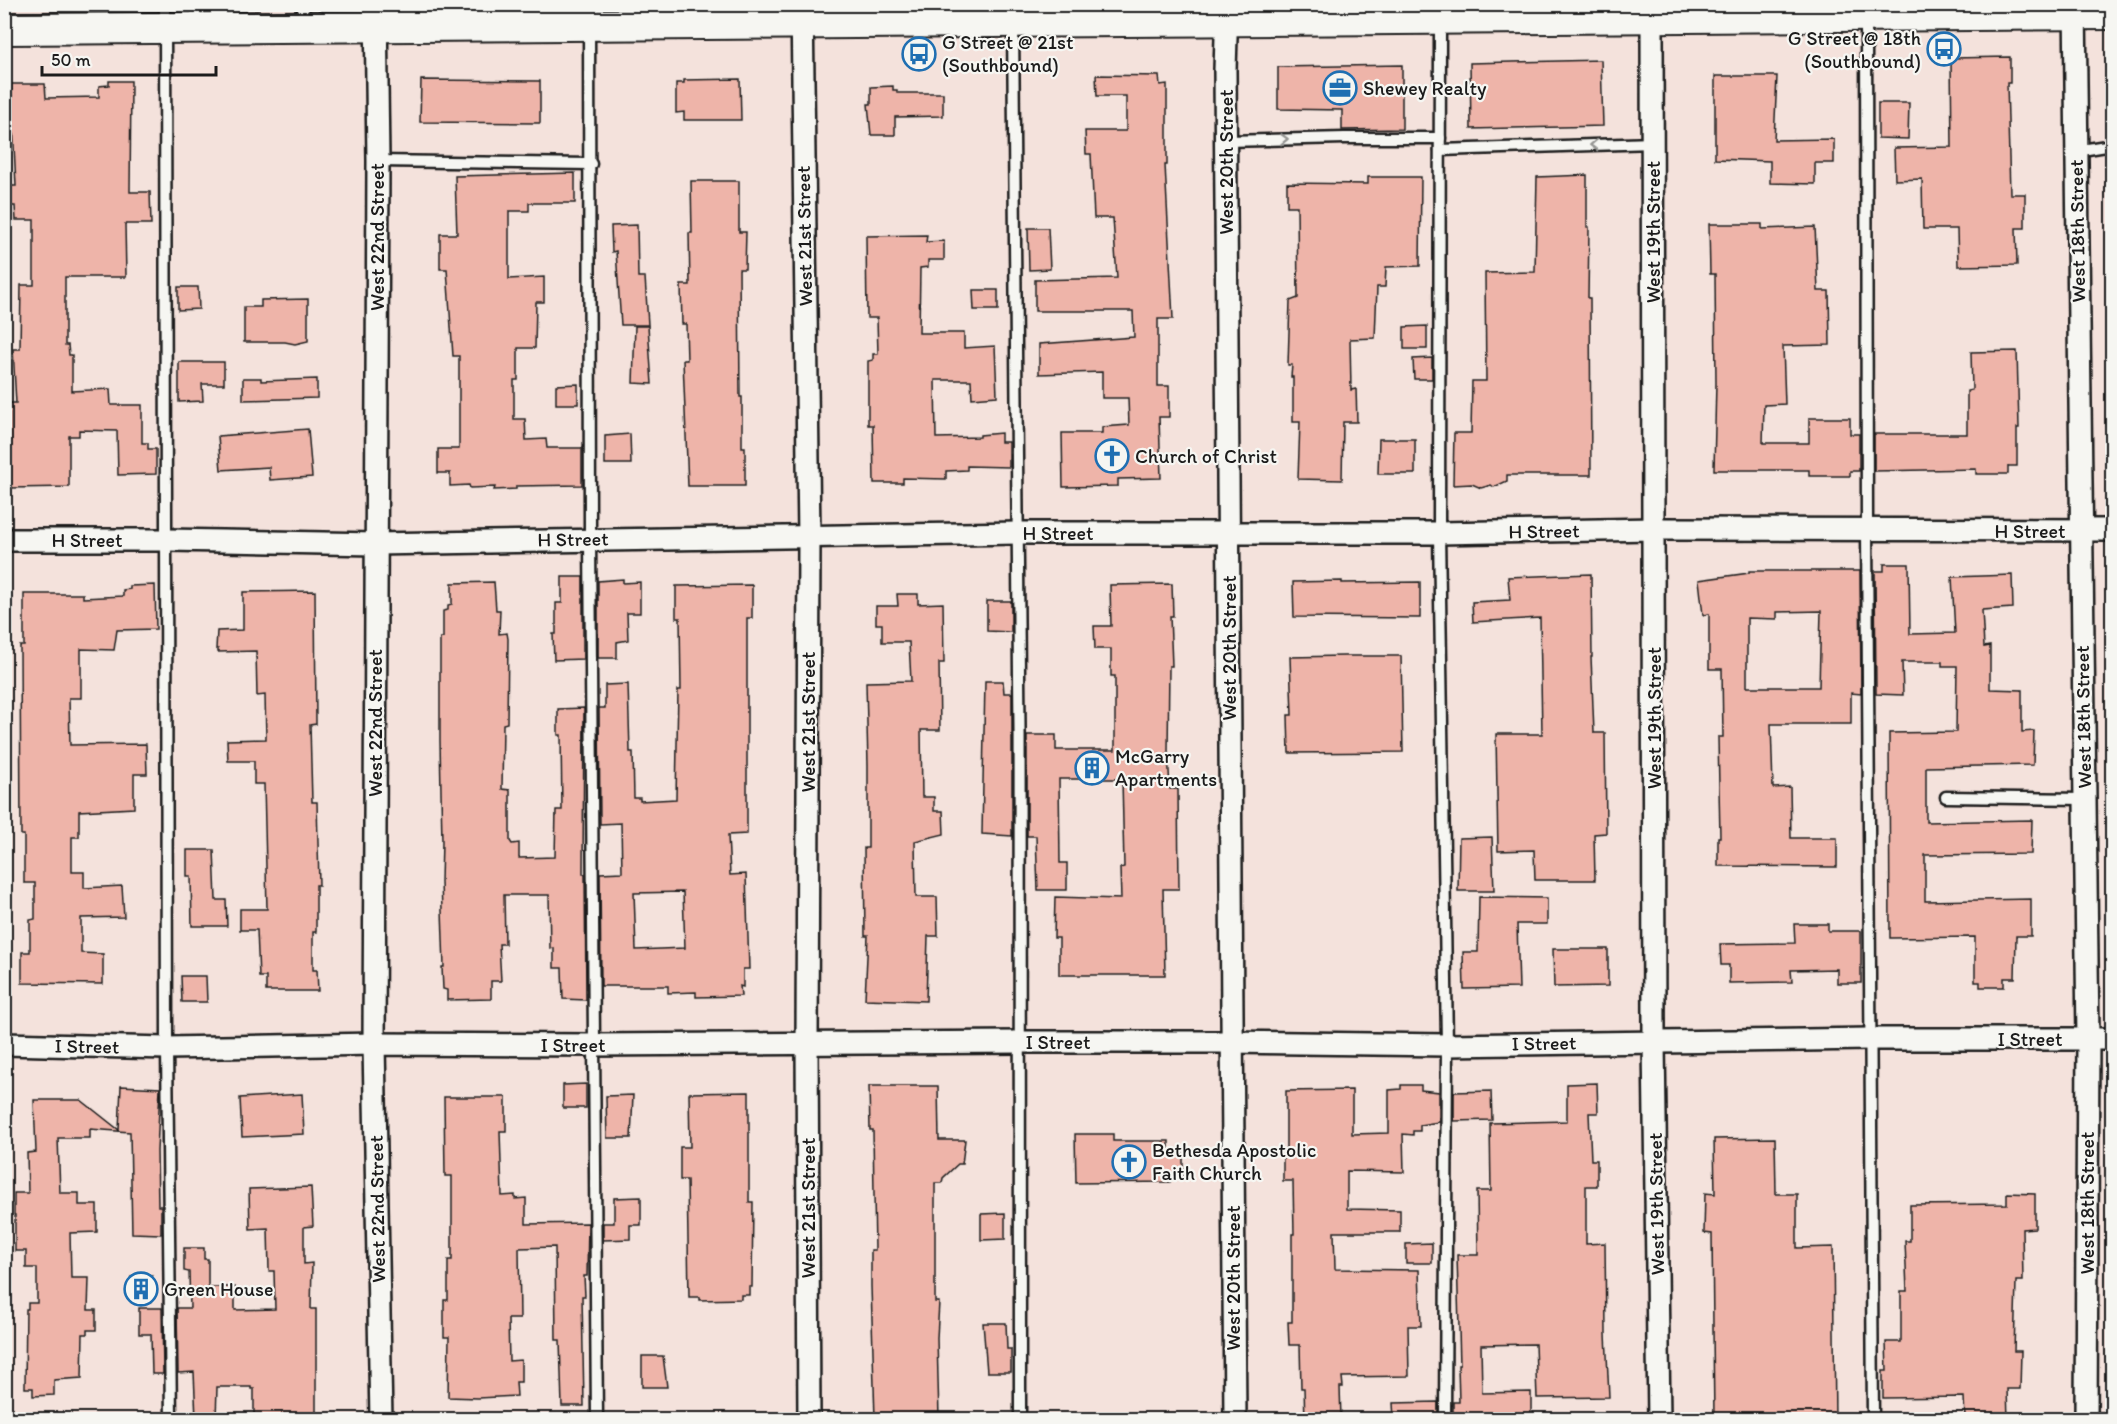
<svg xmlns="http://www.w3.org/2000/svg" width="2117" height="1424" viewBox="0 0 2117 1424" font-family="Itim,sans-serif">
<rect width="100%" height="100%" fill="#f4e2dc"/>
<filter id="ink" filterUnits="userSpaceOnUse"><feTurbulence type="fractalNoise" baseFrequency=".0167" numOctaves="2"/><feDisplacementMap in="SourceGraphic" scale="12" xChannelSelector="R" yChannelSelector="G"/><feConvolveMatrix kernelMatrix="1 2 1 2 8 2 1 2 1" color-interpolation-filters="sRGB"/></filter>
<g filter="url(#ink)">
<g fill="#eeb4a9" stroke="#1c1c1c" stroke-width="1.5" fill-rule="evenodd">
<path d="M2010,57V83H2007L2010,194H2025V228H2016L2017,265L1958,266L1957,229H1923L1922,179L1895,180L1894,148L1952,147L1951,58Z"/>
<path d="M1601,60L1603,126L1471,129L1470,63Z"/>
<path d="M1402,65V129L1342,130V110L1278,109V67Z"/>
<path d="M1096,75L1159,76L1160,85L1167,84V165H1165L1173,319H1158V386H1169V417H1159L1161,478L1118,479V486L1063,487L1062,433H1102V427L1129,425L1128,398H1102V372L1039,374V344L1134,337L1133,311H1035V280L1117,278L1113,218H1094L1091,154H1086L1085,131H1126V96H1097Z"/>
<path d="M1715,76H1777L1774,140L1834,139V163H1815V184L1770,183V161L1715,159Z"/>
<path d="M740,79L741,120H684V112L676,113V83H684V80Z"/>
<path d="M421,80L540,81V123L420,122Z"/>
<path d="M109,81H131L130,192H150L151,224H125L126,277H65V345H68L69,355H72V391L110,389L111,405H142V443H148V449H156V474L118,475L117,431L79,430V436H69V487L9,488V403H16L13,349H20L21,285H34V220H16L15,206H9L8,186H16L11,84H45L46,98L99,97V86L109,85Z"/>
<path d="M893,86V90H897V93H943V116L895,117V135H871L868,104H871V87Z"/>
<path d="M1878,103H1909L1908,139L1878,138Z"/>
<path d="M575,173V203H529V211H509V279L544,277V302H536L535,348H518V380H514V419H525L526,440L546,439L547,448H582V485L516,486V489L494,490L495,487L470,488L469,485L450,486V473H438V449H459V356H453L447,269H440V234H457L455,176Z"/>
<path d="M1587,175V227H1589L1588,298H1590L1591,475H1507V481L1494,487L1491,485L1481,488L1472,484L1453,485L1454,433H1471L1472,381H1486L1485,273L1535,272L1537,177Z"/>
<path d="M1368,177H1421L1420,266L1386,267L1385,287H1377L1375,338L1350,339L1351,390L1356,389L1357,422H1343L1342,480L1298,479L1300,422H1293V377H1291L1292,365H1288L1290,301L1298,298L1297,206H1287V183L1368,184Z"/>
<path d="M691,181H739V232H746L745,269H739L740,397H742V447H745V486H688L683,360H687L686,324H682L681,285H690L689,233H692Z"/>
<path d="M1709,224H1762V229L1815,227L1818,291H1829L1830,345L1783,346L1785,404L1764,405L1763,443H1809V418H1850V434H1859V471H1850V476H1809V470H1714L1716,383L1715,274H1710Z"/>
<path d="M637,225L638,277H645L648,325H621L616,251L612,252L611,226Z"/>
<path d="M1028,228H1048L1050,269L1029,270Z"/>
<path d="M927,235L926,242L944,241V260H928V267L920,268L919,333H964V348L995,346L997,396L972,398L971,380H935L936,438L980,437V435L1001,433V442H1009V467L967,466V470L946,471V479L903,478V483H874L873,425H868V361L873,360V354H878L877,318H867L866,236Z"/>
<path d="M178,287H198L199,309L178,310Z"/>
<path d="M973,290H998V310H974Z"/>
<path d="M308,299V341L295,344L285,342H244V307H261V300Z"/>
<path d="M635,326H648L652,384L633,383Z"/>
<path d="M1427,326V349H1404V327Z"/>
<path d="M2017,351L2019,428H2017V466H2008V474H1976V469L1874,471V434H1967V391L1972,390L1971,352Z"/>
<path d="M1432,358V379H1414L1413,359Z"/>
<path d="M179,362H224V384H202L203,401L179,402Z"/>
<path d="M243,378H261V381L317,379V398L243,400Z"/>
<path d="M578,384V404H556V385Z"/>
<path d="M308,429L312,477L270,480L269,467L221,470L218,436Z"/>
<path d="M630,434L631,464H605V436Z"/>
<path d="M1379,439H1415V474H1378Z"/>
<path d="M1884,564H1909L1910,634L1955,633L1952,577L2012,575L2013,608L1982,610L1984,647L1990,646V689L2022,690V732L2034,731L2033,765L1926,767V822L2032,820L2031,854L1925,855V901L2031,899V936H2016L2015,978H2004V987H1980V982H1975V937L1890,938L1889,733L1956,732L1957,666H1942V662H1902L1903,695L1876,694L1875,571H1884Z"/>
<path d="M1749,571H1860L1861,694L1851,693V724H1771L1773,788L1790,787L1791,838H1837V867L1718,866V837H1720L1718,737H1723L1722,669H1709V614L1703,615L1699,580L1749,573ZM1821,611L1819,687H1747V618L1777,619V612Z"/>
<path d="M1591,574L1592,657H1591L1594,733H1605L1606,833L1594,834L1595,880H1535L1534,850L1498,851L1496,734H1542L1540,618L1473,622L1472,602L1510,600L1508,577Z"/>
<path d="M562,577H583V659L554,660L553,634H556V603H562Z"/>
<path d="M623,579V583L640,582V613H627L628,640L617,642V658H598V581Z"/>
<path d="M1342,581V583L1420,582V618L1294,617L1293,582Z"/>
<path d="M494,582L496,610H500L499,634L507,633L508,639L507,723L503,724L502,789L510,790V841L512,844L519,843V858L555,857L556,810H562L561,735H558V709L584,708L583,874H585L586,1000L563,999L562,968H554V948L550,949L549,895H504L505,944H499L501,981H491V999L447,1000V990L443,989L442,967H444L441,882L442,842L440,741V638H443V611L448,610V605L452,604V583Z"/>
<path d="M1172,584L1173,616H1170L1172,666H1169L1168,752L1170,789H1178L1179,889H1163L1165,975H1059V938H1054L1055,897L1121,899L1120,868L1124,867L1122,779H1059L1060,863H1067V890H1038L1036,836H1027V735H1056V750H1115V676H1111V649H1095L1094,626H1111L1110,585Z"/>
<path d="M155,585L156,629L117,630L114,650L81,649V698H69L70,745L146,744L147,774H134V808L79,811V837H72V872H84V888L122,886L124,917L81,918V953L103,954V984L22,983V952H30V920L35,919V883H24V835H21L20,646H24V594H83V598L123,596V590L130,589V586Z"/>
<path d="M752,585V618H747V834L728,835L730,875L746,874L749,969H743V987L740,986L741,996L696,997V992L668,993V986H601L600,873L622,872L621,823L600,824L599,708H605V685L628,684L630,752H633L634,798H640V801L676,799L678,690H681L680,618H676V586ZM683,892L685,948L636,950L634,893Z"/>
<path d="M315,591L316,724L310,725L312,802H317L319,885H316V932H313V970H317L318,991H266V977H259L257,930H240V909H267L264,784H254V761H228L227,740L266,739L265,695L257,696L256,651L218,652V649H216L217,631L243,630V592Z"/>
<path d="M897,594H918V604L943,603L944,663H939L940,730H921L922,797H934V811H943L944,834L915,841L916,897H937L938,936H928L926,1001L865,999L868,936H865L864,848H868V765L866,682L911,681L909,642H882V624H876V606H898Z"/>
<path d="M987,601H1011V632L987,631Z"/>
<path d="M1344,656H1401L1403,752L1289,753L1288,715H1292L1290,657Z"/>
<path d="M985,681H1003L1004,693H1012V836L982,834Z"/>
<path d="M1492,837L1494,891H1458L1459,838Z"/>
<path d="M187,850H214L216,900H226L227,926H192L191,876H187Z"/>
<path d="M1479,897L1547,898V924H1517L1519,988L1464,989L1463,952H1478Z"/>
<path d="M1794,924H1828V931H1861V983H1837V969L1791,970L1792,982L1729,983V965H1721L1720,944L1795,943Z"/>
<path d="M1553,949H1608V986L1554,987Z"/>
<path d="M181,976H206L207,1002H182Z"/>
<path d="M1597,1083L1598,1113H1589L1591,1160H1597V1186H1586V1244L1605,1243L1606,1334L1609,1397L1537,1398L1535,1344L1481,1345L1482,1393L1531,1392V1414L1525,1415V1419H1453V1402H1459L1458,1365H1460L1457,1255H1478L1477,1191H1491L1490,1123L1567,1121V1084Z"/>
<path d="M586,1084V1108H563V1085Z"/>
<path d="M1401,1085H1421V1090L1439,1092V1122L1420,1125V1131H1413V1135L1403,1134L1404,1172L1347,1171V1209L1400,1210V1232H1334L1335,1269L1419,1270L1421,1326H1408L1409,1376L1342,1377L1343,1387H1340L1341,1419H1305L1304,1388H1301L1300,1345H1289L1288,1322H1292V1234H1294L1293,1181H1283V1151H1286V1091L1352,1090V1134L1389,1133V1090L1401,1089Z"/>
<path d="M121,1086L160,1088L157,1151L158,1206H161V1234L132,1233L130,1132L90,1129V1138H58L60,1193H79V1205H97V1232L70,1233L71,1278H89L88,1310H96V1330H87V1334H83L82,1378L54,1380V1395L33,1396V1388H25L26,1309H28V1303H37V1268H26V1251H15V1215H14V1193H28L27,1153L36,1152L34,1100H81L119,1130Z"/>
<path d="M869,1086H938L939,1140H965L962,1164H958L943,1178L942,1183H935V1302H939L937,1338L939,1419H875L871,1286V1250H875L874,1194L873,1130H870Z"/>
<path d="M1491,1091L1492,1120L1454,1121V1092Z"/>
<path d="M749,1092V1202H753L752,1287H749V1295H741V1299L700,1300V1297H689L687,1180H680V1147H690L689,1093Z"/>
<path d="M302,1094L304,1134L242,1137L240,1098Z"/>
<path d="M633,1095L631,1138H607L606,1096Z"/>
<path d="M444,1097H506V1131H500L502,1196L515,1195V1199L526,1198V1224L588,1223L587,1276H584L585,1296H582L584,1406H562L560,1340H556L555,1247L519,1248L520,1319H508L509,1361L521,1360V1382H516L517,1396L478,1398L448,1397L449,1337H444V1300H448V1260H452V1176H445Z"/>
<path d="M1075,1134H1113V1141H1169V1150L1183,1149V1175H1170V1182L1076,1183Z"/>
<path d="M1775,1138L1776,1194H1797V1248L1833,1247L1835,1419H1714L1712,1234L1704,1233L1705,1193L1715,1194L1714,1139Z"/>
<path d="M311,1187L313,1226L304,1227V1264L312,1263L311,1309H316V1419H254V1389H251V1387H217L216,1419H196L194,1372L178,1373L177,1308H190L189,1272L184,1271V1248H204V1259H208V1287H235V1310L275,1309L274,1271H269L268,1228L250,1229L249,1189Z"/>
<path d="M2007,1193L2035,1194V1228L2022,1229L2023,1281H2016L2014,1351H2021L2020,1389H2007L2008,1419H1965L1964,1397L1883,1398V1371H1887L1886,1342H1901V1291H1907L1905,1241H1910V1205L2007,1204Z"/>
<path d="M641,1197V1225H630V1239L603,1240V1223H614V1198Z"/>
<path d="M1005,1213V1239L981,1240V1214Z"/>
<path d="M1432,1243V1263H1406V1244Z"/>
<path d="M152,1276L151,1302H131V1277Z"/>
<path d="M139,1308H162L163,1374H152L151,1334H139Z"/>
<path d="M983,1323H1006L1007,1349H1011V1372H987Z"/>
<path d="M642,1356H663L667,1387H642Z"/>
<path d="M1438,1402V1419H1394L1393,1403Z"/>
</g>
<g fill="none" stroke-linecap="round" stroke-linejoin="round">
<defs>
<g id="service">
<path d="M165,4L167,1048L171,1420"/>
<path d="M196,4V25"/>
<path d="M303,4L304,26"/>
<path d="M589,4L590,539L597,1420"/>
<path d="M1866,19L1867,529L1873,1420"/>
<path d="M1440,22L1439,533L1447,1045L1445,1420"/>
<path d="M1013,23C1019,489 1022,954 1020,1420"/>
<path d="M1226,141L1345,138H1440"/>
<path d="M1440,150L1653,143"/>
<path d="M2076,151L2112,145"/>
<path d="M378,161L591,164"/>
<path d="M1946,797L2085,799"/>
<path d="M2086,1419H2112"/>
</g>
<g id="minor">
<path d="M376,4L378,161L374,1044L381,1420"/>
<path d="M802,4L809,537L807,1044L809,1420"/>
<path d="M1227,4L1225,70L1235,1420"/>
<path d="M2075,4L2088,1039L2086,1420"/>
<path d="M1652,17L1654,1042L1659,1420"/>
<path d="M4,540H168L375,544L1019,533H1439L1654,529L2112,530"/>
<path d="M4,1044L167,1048L374,1044L594,1045L1022,1042H1231L1447,1045L1870,1039H2112"/>
</g>
<path id="secondary" d="M4,29L2112,14"/>
</defs>
<use href="#service" stroke="#1c1c1c" stroke-width="15"/>
<use href="#minor" stroke="#1c1c1c" stroke-width="26"/>
<use href="#secondary" stroke="#1c1c1c" stroke-width="34"/>
<use href="#service" stroke="#f6f6f2" stroke-width="10"/>
<use href="#minor" stroke="#f6f6f2" stroke-width="21"/>
<use href="#secondary" stroke="#f6f6f2" stroke-width="30"/>
</g>
<defs><path id="oneway-chevron" d="M-2-3.5L2.5 0L-2 3.5" fill="none" stroke-width="1.6" stroke-linecap="round" stroke-linejoin="round" transform="scale(1.5)"/></defs>
<g stroke="#949492">
<use href="#oneway-chevron" transform="translate(1284 139) rotate(-2)"/>
<use href="#oneway-chevron" transform="translate(1594 145) rotate(178)"/>
</g>
</g>
<defs>
<symbol id="bus-ring" viewBox="-11 -11 22 22"><circle r="9.5" fill="#f6f6f2" stroke="#1f6fb2" stroke-width="1.5"/><path d="M-5-6H5V4H4V6H2V4H-2V6H-4V4H-5ZM-3.5-4V0h7V-4ZM-3.5 1.2v1.5H-2V1.2ZM2 1.2v1.5H3.5V1.2Z" fill="#1f6fb2"/></symbol>
<symbol id="office-ring" viewBox="-11 -11 22 22"><circle r="9.5" fill="#f6f6f2" stroke="#1f6fb2" stroke-width="1.5"/><path d="M-6-3h4V-5.5h4V-3h4V5H-6ZM-1-4.5V-3h2v-1.5ZM-6 0V1H6V0Z" fill="#1f6fb2"/></symbol>
<symbol id="church-ring" viewBox="-11 -11 22 22"><circle r="9.5" fill="#f6f6f2" stroke="#1f6fb2" stroke-width="1.5"/><path d="M-1.2-6h2.4v3.5h3.3v2.4h-3.3V6h-2.4V-.1h-3.3v-2.4h3.3Z" fill="#1f6fb2"/></symbol>
<symbol id="building-ring" viewBox="-11 -11 22 22"><circle r="9.5" fill="#f6f6f2" stroke="#1f6fb2" stroke-width="1.5"/><path d="M-4-6H4V6H1V3H-1V6H-4ZM-2.5-4.3h1.7v1.8h-1.7ZM.8-4.3h1.7v1.8H.8ZM-2.5-1h1.7V.8h-1.7ZM.8-1h1.7V.8H.8Z" fill="#1f6fb2"/></symbol>
</defs>
<g fill-rule="evenodd">
<use href="#bus-ring" x="1925" y="30" width="38" height="38"/>
<use href="#bus-ring" x="900" y="35" width="38" height="38"/>
<use href="#office-ring" x="1321" y="69" width="38" height="38"/>
<use href="#church-ring" x="1093" y="437" width="38" height="38"/>
<use href="#building-ring" x="1073" y="749" width="38" height="38"/>
<use href="#church-ring" x="1110" y="1143" width="38" height="38"/>
<use href="#building-ring" x="122" y="1270" width="38" height="38"/>
</g>
<g text-anchor="middle" dominant-baseline="central" stroke-width="4.5" stroke-linejoin="round" paint-order="stroke">
<g font-size="20" fill="#1c1c1c" stroke="#f6f6f2" text-anchor="start">
<text x="1921" y="38" text-anchor="end">G Street @ 18th<tspan x="1921" dy="23">(Southbound)</tspan></text>
<text x="942" y="42">G Street @ 21st<tspan x="942" dy="23">(Southbound)</tspan></text>
<text x="1363" y="88">Shewey Realty</text>
<text x="1135" y="456">Church of Christ</text>
<text x="1115" y="756">McGarry<tspan x="1115" dy="23">Apartments</tspan></text>
<text x="1152" y="1150">Bethesda Apostolic<tspan x="1152" dy="23">Faith Church</tspan></text>
<text x="164" y="1289">Green House</text>
</g>
<g font-size="20" fill="#1c1c1c" stroke="#f6f6f2">
<text transform="translate(1226 162) rotate(-90)">West 20th Street</text>
<text transform="translate(2077 231) rotate(-91)">West 18th Street</text>
<text transform="translate(1653 232) rotate(-90)">West 19th Street</text>
<text transform="translate(804 236) rotate(-91)">West 21st Street</text>
<text transform="translate(377 237) rotate(-90)">West 22nd Street</text>
<text transform="translate(1544 531) rotate(-1)">H Street</text>
<text x="2030" y="531">H Street</text>
<text x="1058" y="533">H Street</text>
<text transform="translate(573 539) rotate(-1)">H Street</text>
<text x="87" y="540">H Street</text>
<text transform="translate(1229 648) rotate(-90)">West 20th Street</text>
<text transform="translate(2083 717) rotate(-91)">West 18th Street</text>
<text transform="translate(1654 718) rotate(-90)">West 19th Street</text>
<text transform="translate(808 722) rotate(-90)">West 21st Street</text>
<text transform="translate(375 723) rotate(-90)">West 22nd Street</text>
<text x="2030" y="1039">I Street</text>
<text x="1058" y="1042">I Street</text>
<text transform="translate(1544 1043) rotate(-1)">I Street</text>
<text x="573" y="1045">I Street</text>
<text transform="translate(87 1046) rotate(1)">I Street</text>
<text transform="translate(2087 1203) rotate(-90)">West 18th Street</text>
<text transform="translate(1656 1204) rotate(-91)">West 19th Street</text>
<text transform="translate(808 1208) rotate(-90)">West 21st Street</text>
<text transform="translate(377 1209) rotate(-91)">West 22nd Street</text>
<text transform="translate(1233 1278) rotate(-90)">West 20th Street</text>
</g>
</g>
<rect width="2117" height="1424" fill="none" stroke="#f6f6f2" stroke-width="24"/>
<rect x="12" y="12" width="2093" height="1400" fill="none" stroke="#1c1c1c" stroke-width="2" filter="url(#ink)"/>
<path d="M42 66v9h174v-9" fill="none" stroke="#1c1c1c" stroke-width="3"/>
<text x="51" y="66" font-size="18" fill="#1c1c1c" stroke="#f6f6f2" stroke-width="4.5" paint-order="stroke">50 m</text>
</svg>
